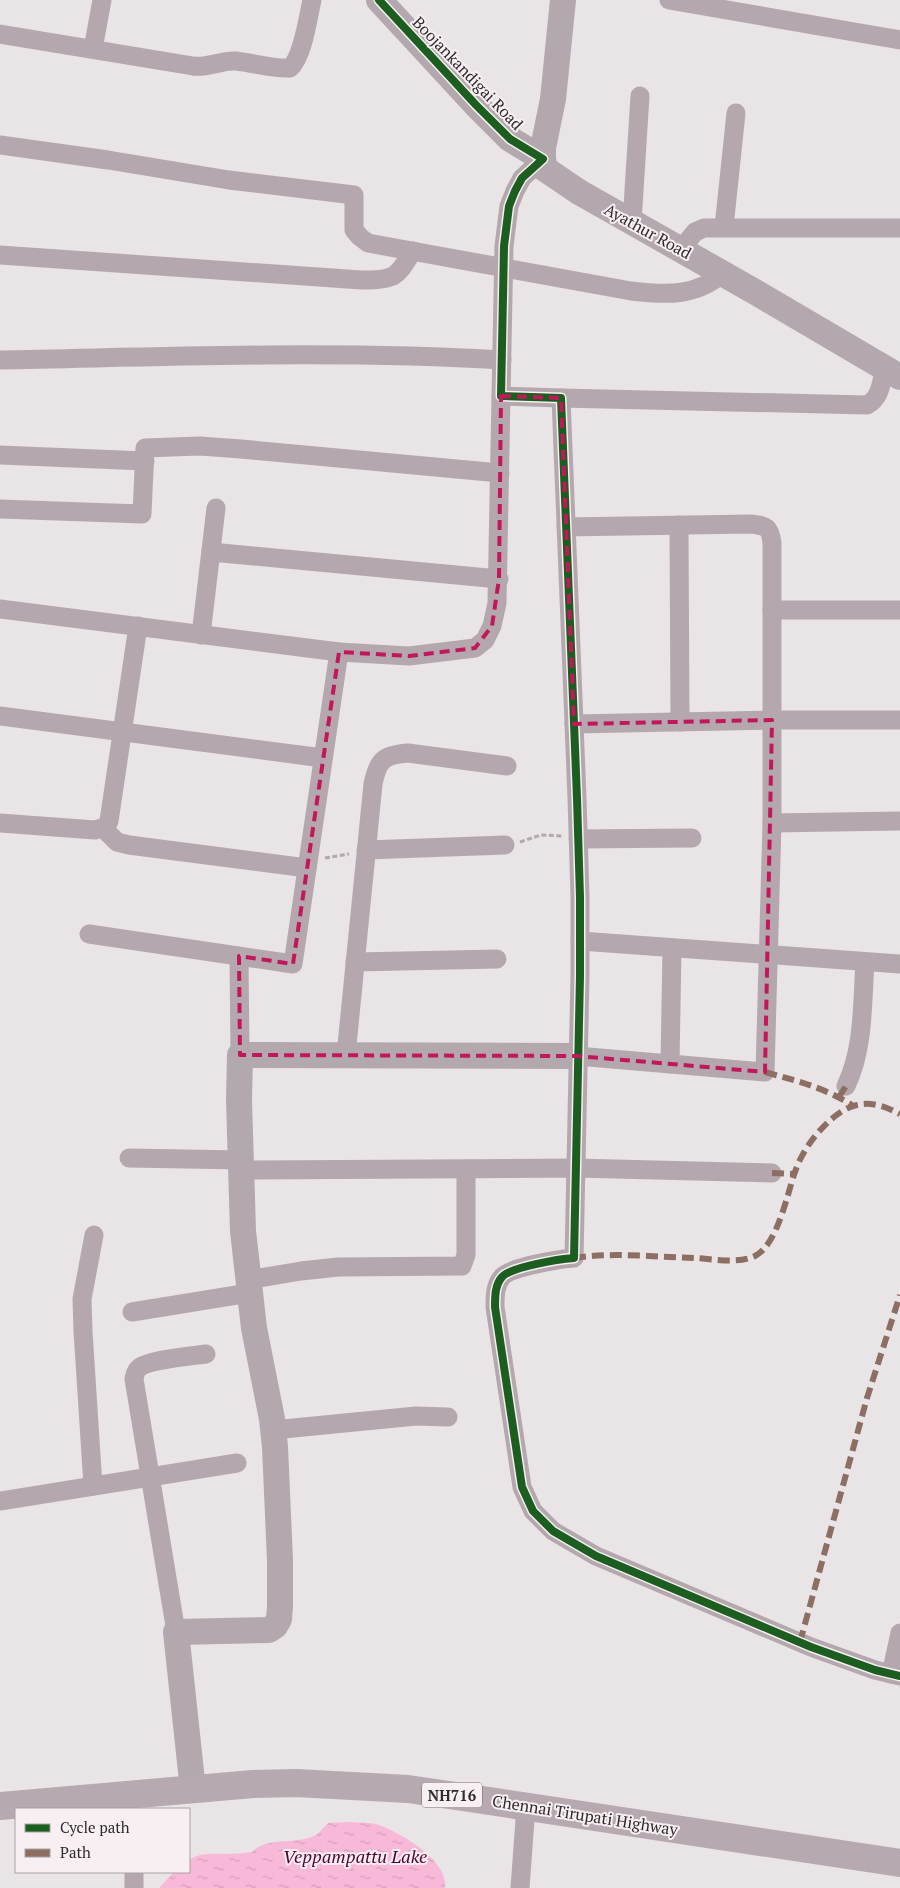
<svg xmlns="http://www.w3.org/2000/svg" width="900" height="1888" viewBox="0 0 900 1888" font-family="'PT Serif',serif">
<defs>
<pattern id="water-ripples" width="26" height="14" patternUnits="userSpaceOnUse" patternTransform="scale(1.25)"><rect width="26" height="14" fill="#f8b8d8"/><path d="M2 4q2-2 4 0t4 0M15 11q2-2 4 0t4 0" fill="none" stroke="#d59eba"/></pattern>
</defs>
<rect width="100%" height="100%" fill="#e9e4e6"/>
<path fill="url(#water-ripples)" d="M352,1822C360,1823 371,1822 379,1825C401,1833 449,1861 445,1888H159L174,1872H189V1860C201,1852 213,1854 227,1854C235,1854 244,1853 252,1852C269,1835 296,1846 316,1835C320,1832 324,1827 328,1823Z"/>
<g fill="none" stroke-linecap="round" stroke-linejoin="round">
<g stroke="#b2a8ad" stroke-width="3" stroke-dasharray="5 2.5" stroke-linecap="butt">
<path d="M520,842L541,835L563,836"/>
<path d="M325,858L349,854"/>
</g>
<g stroke="#b4a8ae" stroke-width="19">
<path d="M669,0L900,40"/>
<path d="M0,34L193,66C208,68 221,60 236,61C254,63 272,69 290,68C303,57 308,17 312,0"/>
<path d="M93,49L102,0"/>
<path d="M0,145L108,160L229,180L354,195V230L360,237L368,243L631,291C665,295 696,297 723,273"/>
<path d="M543,159L522,178L515,191L509,206L504,246L501,396L561,398L577,798L580,897V976L574,1258C560,1259 510,1267 502,1277C495,1285 495,1296 495,1307L522,1487L533,1511L553,1531L596,1556L811,1647L875,1670L900,1676"/>
<path d="M632,222L640,96"/>
<path d="M724,227L736,113"/>
<path d="M681,249L695,232L704,228H900"/>
<path d="M0,255L333,278C350,279 378,283 393,276C402,271 407,259 413,251"/>
<path d="M0,360C167,357 335,350 502,360"/>
<path d="M561,398L867,405C881,398 881,382 885,368"/>
<path d="M0,455L145,461"/>
<path d="M0,509L142,514L145,448L200,446L241,449L500,473"/>
<path d="M679,525L680,722"/>
<path d="M566,527L751,524C767,526 770,527 772,543V823L765,1072L577,1056"/>
<path d="M211,552L499,579"/>
<path d="M0,609L339,652L409,656L475,648L485,640L492,626L497,603L501,396"/>
<path d="M772,610H900"/>
<path d="M201,635L216,508"/>
<path d="M0,716L323,758"/>
<path d="M574,724L772,720H900"/>
<path d="M0,823L95,830L106,827L109,821L138,626"/>
<path d="M772,823L900,821"/>
<path d="M103,828L117,842L129,845L307,868"/>
<path d="M578,839L692,838"/>
<path d="M366,850L505,845"/>
<path d="M89,934L293,964L339,652"/>
<path d="M580,941L900,964"/>
<path d="M239,956L240,1055"/>
<path d="M355,962L497,959"/>
<path d="M346,1055L373,784C378,760 383,755 408,753L507,766"/>
<path d="M670,1064L672,948"/>
<path d="M846,1086C864,1049 862,1004 865,963"/>
<path d="M129,1158L241,1160"/>
<path d="M241,1170L575,1168L772,1173"/>
<path d="M247,1280L301,1271L338,1267L462,1266L466,1255V1169"/>
<path d="M132,1312L249,1293"/>
<path d="M273,1430L416,1416L448,1417"/>
<path d="M93,1486L83,1331L82,1299L94,1235"/>
<path d="M0,1501L237,1463"/>
<path d="M176,1632L134,1379C135,1375 135,1371 139,1368C148,1360 192,1356 206,1354"/>
<path d="M891,1674L900,1633"/>
<path d="M134,1888V1872"/>
<path d="M520,1888L526,1806"/>
</g>
<g stroke="#b3a8ad" stroke-width="26">
<path d="M379,0L476,105L510,139L543,159"/>
<path d="M563,0L553,99L543,148V159L545,169L579,192L757,293L900,377"/>
<path d="M193,1790L176,1632L269,1630L275,1626L279,1619L280,1606V1560L275,1447L272,1419L254,1328L243,1231L239,1100L240,1055L577,1056"/>
</g>
<path stroke="#b6a9af" stroke-width="28" d="M0,1806L253,1784L296,1783L408,1789L476,1799L900,1863"/>
<g stroke="#8d6e63" stroke-width="6" stroke-dasharray="12 6" stroke-linecap="butt">
<path d="M765,1072C797,1081 823,1087 852,1105"/>
<path d="M839,1097L846,1086"/>
<path d="M772,1173L794,1174"/>
<path d="M574,1258C613,1252 655,1257 695,1258C713,1259 738,1264 755,1256C778,1244 787,1194 795,1172C802,1151 817,1131 834,1117C856,1099 875,1101 900,1114"/>
<path d="M800,1642L867,1398L900,1295"/>
</g>
<defs>
<path id="cycleway" d="M379,0L476,105L510,139L543,159L522,178L515,191L509,206L504,246L501,396L561,398L577,798L580,897V976L574,1258C560,1259 510,1267 502,1277C495,1285 495,1296 495,1307L522,1487L533,1511L553,1531L596,1556L811,1647L875,1670L900,1676"/>
</defs>
<use href="#cycleway" stroke="#f8eff3" stroke-width="11"/>
<use href="#cycleway" stroke="#1b5e20" stroke-width="8"/>
</g>
<path fill="none" stroke="#c2185b" stroke-width="4" stroke-dasharray="10 6" stroke-linejoin="round" d="M501,396L561,398L574,724L772,720L765,1072L577,1056L240,1055L239,956L293,964L339,652L409,656L475,648L492,626L499,579Z"/>
<g text-anchor="middle" dominant-baseline="central" stroke-width="4" stroke-linejoin="round" paint-order="stroke">
<rect fill="#f8eff3" stroke="#6b6668" stroke-width="1" x="422" y="1782.5" width="60" height="25" rx="4"/>
<g font-size="15" font-weight="bold" fill="#2e2b2d">
<text x="452" y="1795">NH716</text>
</g>
<g font-size="16" fill="#2e2b2d" stroke="#f8eff3">
<text transform="translate(468 73) rotate(46)">Boojankandigai Road</text>
<text transform="translate(648 231) rotate(29)">Ayathur Road</text>
<text transform="translate(585 1815) rotate(9)">Chennai Tirupati Highway</text>
</g>
<g font-size="18" font-style="italic" fill="#510335" stroke="#f8eff3">
<text x="355" y="1856">Veppampattu Lake</text>
</g>
</g>
<rect x="15" y="1808" width="175" height="65" fill="#f8eff3" stroke="#a7a1a4"/>
<rect x="25" y="1824" width="25" height="8" fill="#1b5e20" stroke="#a7a1a4"/>
<text x="60" y="1833" font-size="15" fill="#2e2b2d">Cycle path</text>
<rect x="25" y="1849" width="25" height="8" fill="#8d6e63" stroke="#a7a1a4"/>
<text x="60" y="1858" font-size="15" fill="#2e2b2d">Path</text>
</svg>
